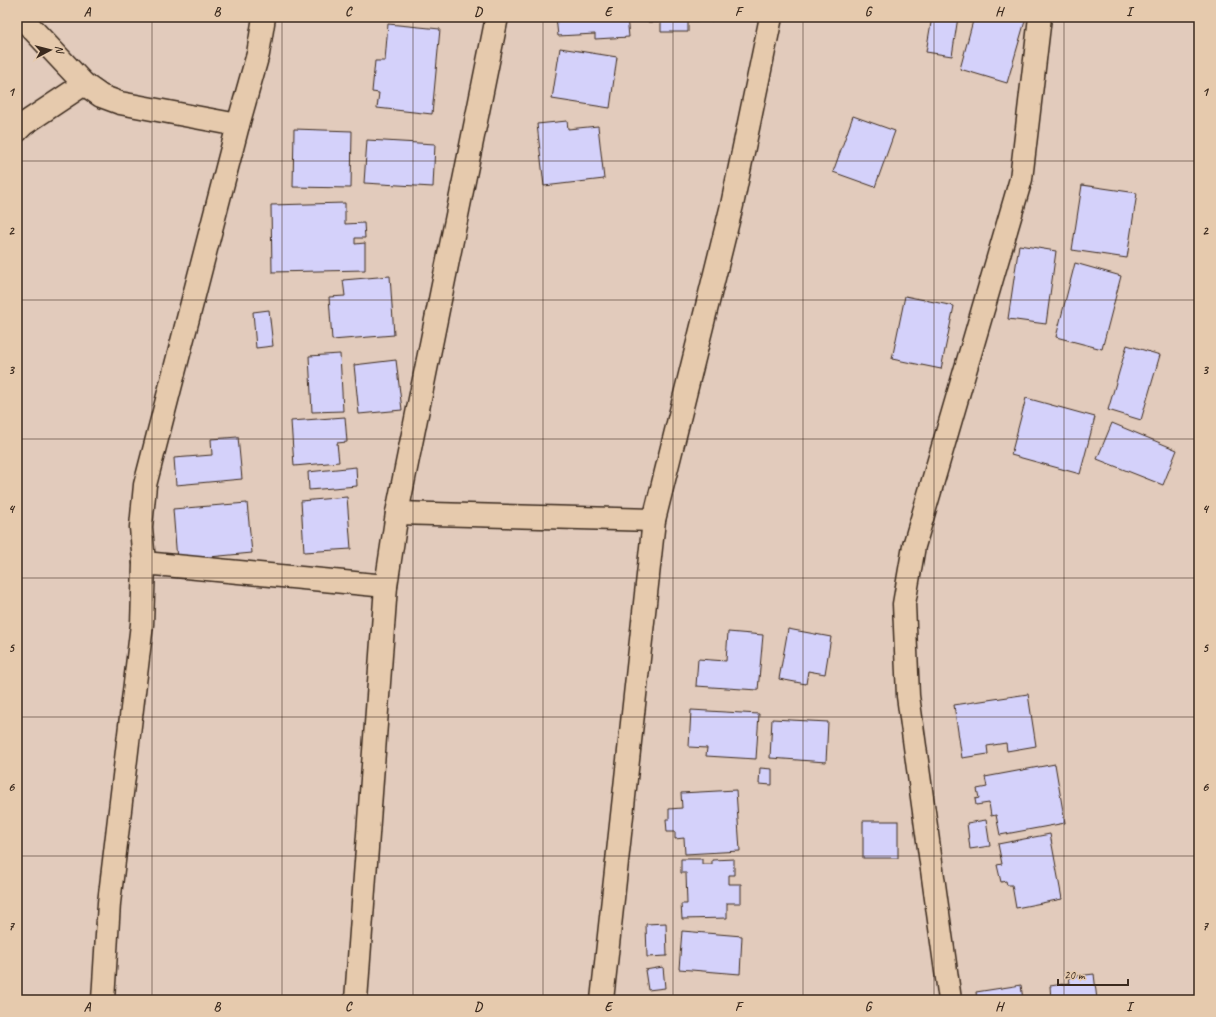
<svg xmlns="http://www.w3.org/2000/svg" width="1216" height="1017" viewBox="0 0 1216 1017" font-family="Caveat,sans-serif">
<rect width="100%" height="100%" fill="#e2cbbc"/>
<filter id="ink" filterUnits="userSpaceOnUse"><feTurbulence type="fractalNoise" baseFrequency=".025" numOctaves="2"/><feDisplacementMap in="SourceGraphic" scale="8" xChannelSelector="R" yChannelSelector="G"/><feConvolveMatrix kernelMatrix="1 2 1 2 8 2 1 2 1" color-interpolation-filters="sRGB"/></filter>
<g filter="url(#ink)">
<g fill="#d4d1fa" stroke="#3b2a1e">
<path d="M556,17H627L629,37L595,39V34L558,36Z"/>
<path d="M648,17H712V21H688V32H661V22H648Z"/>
<path d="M932,17H958L952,56L926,52Z"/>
<path d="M974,17H1011L1025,21L1007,83L960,69Z"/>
<path d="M388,24L440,29L432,114L377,108L379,93L372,92L375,61H385Z"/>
<path d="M560,48L617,57L610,108L552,99Z"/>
<path d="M853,116L895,131L875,187L833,172Z"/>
<path d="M567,121L568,129L598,126L604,179L544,186L537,124Z"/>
<path d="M294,129L352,131L351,188L293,187Z"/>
<path d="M367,140L435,144L433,187L364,183Z"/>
<path d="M1082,185L1137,193L1127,258L1072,250Z"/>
<path d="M345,203V224L364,223L365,238H355V244L365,243V270L272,272L271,205Z"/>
<path d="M1019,245L1056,251L1046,324L1008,319Z"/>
<path d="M1075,263L1121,276L1102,349L1056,337Z"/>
<path d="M390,276L394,335L332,340L329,297L345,296L343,280Z"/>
<path d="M905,296L954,306L941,369L892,359Z"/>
<path d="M269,310L273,346L256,348L253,312Z"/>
<path d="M1127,345L1160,355L1141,420L1108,410Z"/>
<path d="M340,354L343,411L312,412L309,356Z"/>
<path d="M396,360L402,410L359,414L354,365Z"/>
<path d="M1026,398L1095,417L1080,474L1011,455Z"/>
<path d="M345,417L347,442L337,443L339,462L294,466L291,421Z"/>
<path d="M1112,423L1177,450L1163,485L1097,459Z"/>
<path d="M238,437L242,479L176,485L174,458L212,455L211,439Z"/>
<path d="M356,467L357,486L309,490L308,472Z"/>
<path d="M347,497L351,549L304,552L301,501Z"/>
<path d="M247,503L252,553L177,560L173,509Z"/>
<path d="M788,629L831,637L825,674L808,671L806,684L779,679Z"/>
<path d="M728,632L763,635L758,690L696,686L698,659L726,661Z"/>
<path d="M1028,694L1036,746L1007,751L1006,743L987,746L988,754L962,758L954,705Z"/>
<path d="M691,710L759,714L756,759L706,756L707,748L689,747Z"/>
<path d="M772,719L828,722L826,762L770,758Z"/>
<path d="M1055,764L1065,823L1000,835L996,815L991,816L989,803L976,805L975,799L979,798L977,789L987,787L985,777Z"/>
<path d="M760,768L772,769V785L759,784Z"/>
<path d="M736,790L740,851L685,854L684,838L675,839V832H667L666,819H669V809L682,808L681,793Z"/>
<path d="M986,820L990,846L970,849L967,823Z"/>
<rect x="863" y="821" width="35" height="37"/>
<path d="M1050,834L1062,899L1016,908L1012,885H1007L1006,881L1001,882L997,865L1002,864L998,844Z"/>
<path d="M681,859H702V864H712V860L734,859V875H729V884H741V903H727V918L682,919L681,904H687L686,873H681Z"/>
<path d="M666,923L667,956L647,957L646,924Z"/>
<path d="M682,931L742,936L740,974L679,969Z"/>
<path d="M663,967L665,988L648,990L645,970Z"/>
<path d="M1094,974L1097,1000H1051L1050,986L1070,983L1069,977Z"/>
<path d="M1021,985L1023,1000H977L976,992Z"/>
</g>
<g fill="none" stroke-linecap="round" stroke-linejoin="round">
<defs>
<g id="minor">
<path d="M21,17L84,84L101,96L120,103L238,125"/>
<path d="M17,131L24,124L84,84"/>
<path d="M397,513L654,520"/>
<path d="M144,563L386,586"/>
<path d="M103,1000L109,903L142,624L144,563L141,527L145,485L238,125L258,54L264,17"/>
<path d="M356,1000L386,586L397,513L497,17"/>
<path d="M602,1000L654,520L732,205L771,17"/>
<path d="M950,1000L908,696L904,604L914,546L1021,179L1040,17"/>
</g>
</defs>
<use href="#minor" stroke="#3b2a1e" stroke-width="25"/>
<use href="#minor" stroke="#e6caad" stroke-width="22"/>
</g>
</g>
<path fill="none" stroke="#3b2a1e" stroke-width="1" stroke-opacity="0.55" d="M152,17V1000M282,17V1000M413,17V1000M543,17V1000M673,17V1000M803,17V1000M934,17V1000M1064,17V1000M17,161H1199M17,300H1199M17,439H1199M17,578H1199M17,717H1199M17,856H1199"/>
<rect width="1216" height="1017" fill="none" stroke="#e6caad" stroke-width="44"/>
<g transform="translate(50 50) rotate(83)" stroke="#e6caad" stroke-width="3" paint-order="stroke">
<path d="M0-3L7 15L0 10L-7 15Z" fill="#3b2a1e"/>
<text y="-6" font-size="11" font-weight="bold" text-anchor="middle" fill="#3b2a1e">N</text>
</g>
<path d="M1058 979v6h70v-6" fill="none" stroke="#3b2a1e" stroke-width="2"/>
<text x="1064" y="979" font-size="12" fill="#3b2a1e" stroke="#e6caad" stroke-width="3" paint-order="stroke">20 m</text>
<rect x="22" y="22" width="1172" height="973" fill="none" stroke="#3b2a1e" stroke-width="1.5"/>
<g font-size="13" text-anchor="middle" font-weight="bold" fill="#3b2a1e">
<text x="87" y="16">A</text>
<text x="217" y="16">B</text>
<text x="348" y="16">C</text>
<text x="478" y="16">D</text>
<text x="608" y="16">E</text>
<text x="738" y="16">F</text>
<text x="868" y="16">G</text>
<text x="999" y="16">H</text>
<text x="1129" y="16">I</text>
<text x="11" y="96">1</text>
<text x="1205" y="96">1</text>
<text x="11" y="235">2</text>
<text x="1205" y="235">2</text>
<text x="11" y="374">3</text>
<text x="1205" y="374">3</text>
<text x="11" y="513">4</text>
<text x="1205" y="513">4</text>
<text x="11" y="652">5</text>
<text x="1205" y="652">5</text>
<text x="11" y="791">6</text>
<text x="1205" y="791">6</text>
<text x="11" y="930">7</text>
<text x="1205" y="930">7</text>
<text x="87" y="1011">A</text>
<text x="217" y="1011">B</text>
<text x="348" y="1011">C</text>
<text x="478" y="1011">D</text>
<text x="608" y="1011">E</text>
<text x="738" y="1011">F</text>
<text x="868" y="1011">G</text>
<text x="999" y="1011">H</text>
<text x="1129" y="1011">I</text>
</g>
</svg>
